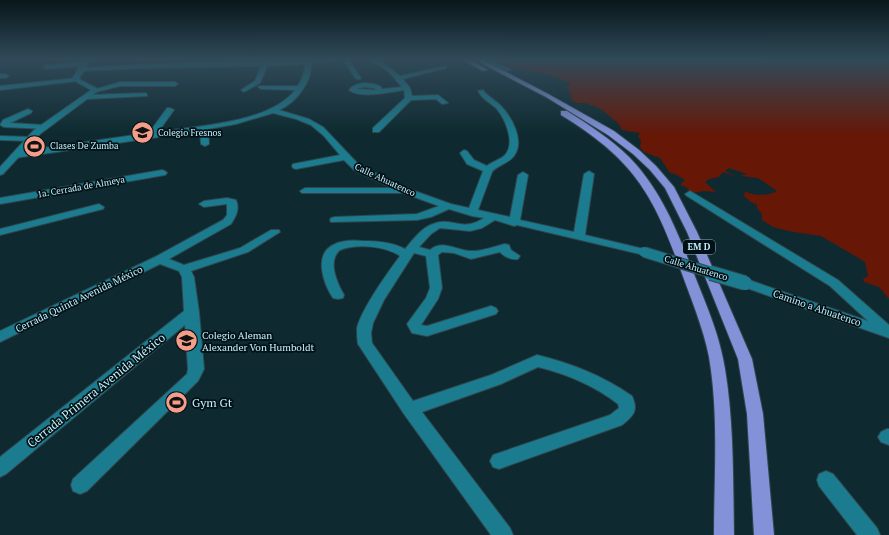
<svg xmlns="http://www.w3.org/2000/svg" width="889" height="535" viewBox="0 0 889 535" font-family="'PT Serif',serif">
<rect width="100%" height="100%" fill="#0e2a30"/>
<path fill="#661706" d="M488,60H889V299L879,287L864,282L863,279L868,276L865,262L821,236L793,232L773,227L762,220V214L757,208V205L751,202L744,196L745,191C752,196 769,196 777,191L758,178L740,176L747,174L729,168L725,171L737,177L723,172L719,177L709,179L705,182L716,192L704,191L692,193L687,190L688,188L680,185L685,180L675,174L670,173L660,158L644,152L640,147L641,141L638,136L640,133L622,130L619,124L601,109L586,103H578L571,100L572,97L567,87L571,84L551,75L505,67Z"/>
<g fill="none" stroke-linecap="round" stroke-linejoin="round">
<defs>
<g id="minor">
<path d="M304,60H338L311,64C312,82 296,103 279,110L309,119L323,127L360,166L409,189L451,204L469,208L483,171L467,164L460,153L464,150L467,151L474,160L487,166C493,161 500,160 505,155C516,143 505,118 496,108C489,102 482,99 478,91L483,90C488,97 496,100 502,107C512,118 525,141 514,156C508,164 497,165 492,172L478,210L510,217L518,175L523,172L528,175L520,220L574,232L584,174L589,171L594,174L585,235L648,250L650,252L648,254L644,255L517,225L514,226L495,220L482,228L470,231L440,228L431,234L419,247L430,250C443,239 456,251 471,251C480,252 496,246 505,244L509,245L511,250L520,256L518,259C512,260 504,257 500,252L471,259L454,253L442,252L438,255L442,288L438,299L421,325L427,326L491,306L496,308L498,311L496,314L427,336L412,333L407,324L426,298L430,288L426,256L414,253L384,300L373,323L371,333L372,343L413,401L491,375L537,355C571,363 603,376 632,396C639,411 633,416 622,425L499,469L493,467L490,461L493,455L610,415L619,408L618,404C595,386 567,374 538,367L501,384L422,412L510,528L513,535H491L404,414L358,344C357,339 357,334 357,328C361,310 388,272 400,256C386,246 356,243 340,250C327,261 337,283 344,295L343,298L338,299L333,298C324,285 313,255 333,245C342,240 353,240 363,241C378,241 392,242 405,249C413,240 421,228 433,224C452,216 461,233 484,218L472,216L449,209L431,217L417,220L331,222L330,220L331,218L335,217L417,214L439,206L403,193H302L300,191L305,188H392L354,170L344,160L296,169L293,168L292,166L293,164L340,155L324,136L311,125L296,119L273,113L236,124L208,129L209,144L205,146L201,144L200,131L15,158L11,155L15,152L149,133L167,108H170L174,110L158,132C197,126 270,123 295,90L261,89L258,87L259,86H298C302,79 305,72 305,64L267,66L260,83L244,92L241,90L255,81L261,66L144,68L81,71L78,69L79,68L144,64Z"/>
<path d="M343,60H349L361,78L360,79H356Z"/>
<path d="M369,60L380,61L400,76L446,66V68L403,79L410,88L412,96L438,95L448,103L442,104L436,99L411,100L379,132H373V128L405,98L404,90C390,92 360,99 349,90C356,81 370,82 380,86L382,89L402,87L388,71ZM364,87L374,88L376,90L356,89Z"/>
<path d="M483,60H492L511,70L506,71Z"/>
<path d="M85,62L88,64L87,65L46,69L43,67L46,65Z"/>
<path d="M0,74H6L9,76L6,78H0Z"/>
<path d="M76,78L79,80L78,81L0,90V86Z"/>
<path d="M120,82H175L178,84L175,86H120L96,92L93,90Z"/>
<path d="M145,93L147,94V96L86,99L83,97L86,95Z"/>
<path d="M28,109L32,111L31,113L10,123L44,125H47V129L4,127L0,125L3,120Z"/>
<path d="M0,136L31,137L35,139L31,141L0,140Z"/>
<path d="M162,170L165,171L167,173L165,175L0,204V198Z"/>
<path d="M690,191L838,280L889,325V338L741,286L739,283L741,280H749L868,321L830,286L687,196L685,194Z"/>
<path d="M227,198L236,200C240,209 236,216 231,224L169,259L184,265L227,252L240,248L271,230H279L280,232L248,252L191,271L194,277L199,312L204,369L198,381L87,491L80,494L73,491L71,485L73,479L187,374L188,369L185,325L6,474L0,477V457L184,311L182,277L179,271L160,264L0,342V331L155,257L223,220L227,215V204L204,207L199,204L204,201Z"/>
<path d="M99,204L104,207L103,209L0,235V229Z"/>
<path d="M887,429H889V445L881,442L878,437L881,432Z"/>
<path d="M826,471L833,474L877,528L880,535H857L819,486L817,480L819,474Z"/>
</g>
<path id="secondary" d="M84,60H90L79,79L98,89V91L40,134L3,174L0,175V167L34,130L91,90L73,80V77Z"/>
<g id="motorway">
<path d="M463,60H471L488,70L483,71Z"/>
<path d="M475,60H483L550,95L614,131L639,150L656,166L674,187L697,232L752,359L763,414L774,535H754L747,414L738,359L687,232L665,188L650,170L633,154L608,135L546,97Z"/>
<path d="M561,111H567C589,125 611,139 630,158C663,192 679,236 696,279C708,309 720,337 725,369C734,423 733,480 734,535H714C714,476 719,415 709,357C703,327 691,299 681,271C653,193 633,159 561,115Z"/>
</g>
</defs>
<use href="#minor" stroke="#30474e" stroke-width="2"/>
<use href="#secondary" stroke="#30474e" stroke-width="2"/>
<use href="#motorway" stroke="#30474e" stroke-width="2"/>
<use href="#minor" fill="#1a7c8e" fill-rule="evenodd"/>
<use href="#secondary" fill="#1a7c8e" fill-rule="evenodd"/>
<use href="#motorway" fill="#8291d8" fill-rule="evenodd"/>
<defs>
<path id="minor-bridge-far1" d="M644,252L715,274"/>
<path id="minor-bridge" d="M711,273L745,283"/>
</defs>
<use href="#minor-bridge-far1" stroke="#30474e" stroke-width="12" stroke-linecap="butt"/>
<use href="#minor-bridge" stroke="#30474e" stroke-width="16" stroke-linecap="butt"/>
<use href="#minor-bridge-far1" stroke="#1a7c8e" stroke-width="10"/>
<use href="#minor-bridge" stroke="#1a7c8e" stroke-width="14"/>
</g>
<linearGradient id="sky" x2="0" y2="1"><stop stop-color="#08171a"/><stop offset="0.44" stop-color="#304a59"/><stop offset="1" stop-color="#304a59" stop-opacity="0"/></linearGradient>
<rect width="889" height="135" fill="url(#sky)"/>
<defs>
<symbol id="school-disc" viewBox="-11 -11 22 22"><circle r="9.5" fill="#f49e8a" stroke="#001218"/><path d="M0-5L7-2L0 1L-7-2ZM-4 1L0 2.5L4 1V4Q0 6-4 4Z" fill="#111"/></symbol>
<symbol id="stadium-disc" viewBox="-11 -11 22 22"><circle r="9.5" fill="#f49e8a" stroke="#001218"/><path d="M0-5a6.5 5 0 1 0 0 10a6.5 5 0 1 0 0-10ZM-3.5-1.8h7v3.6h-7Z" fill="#111"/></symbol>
</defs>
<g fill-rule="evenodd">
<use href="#school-disc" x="130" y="120" width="25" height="25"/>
<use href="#stadium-disc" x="22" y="134" width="25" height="25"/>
<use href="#school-disc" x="174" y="328" width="25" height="25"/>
<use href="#stadium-disc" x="164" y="390" width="25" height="25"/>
</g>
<g text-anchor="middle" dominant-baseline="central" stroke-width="3.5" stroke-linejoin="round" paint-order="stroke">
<g font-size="9" fill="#c7f0f9" stroke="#001218" text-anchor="start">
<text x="158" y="133">Colegio Fresnos</text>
<text x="50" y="146">Clases De Zumba</text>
</g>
<g font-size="9" fill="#c7f0f9" stroke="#001218">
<text transform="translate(385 180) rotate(25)">Calle Ahuatenco</text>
<text transform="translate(81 187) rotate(-10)">1a. Cerrada de Almeya</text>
<text transform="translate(696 268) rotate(17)">Calle Ahuatenco</text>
</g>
<rect fill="#001218" stroke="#8badb6" stroke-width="1" x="683" y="240" width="32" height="14" rx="3"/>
<g font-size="9" font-weight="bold" fill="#c7f0f9">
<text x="699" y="247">EM D</text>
</g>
<g font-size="10" fill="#c7f0f9" stroke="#001218">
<text transform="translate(79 299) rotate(-26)">Cerrada Quinta Avenida México</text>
<text transform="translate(817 308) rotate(19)">Camino a Ahuatenco</text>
</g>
<g font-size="10" fill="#c7f0f9" stroke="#001218" text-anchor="start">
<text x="202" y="335">Colegio Aleman<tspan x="202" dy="12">Alexander Von Humboldt</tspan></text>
</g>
<g font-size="12" fill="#c7f0f9" stroke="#001218">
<text transform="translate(96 390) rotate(-39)">Cerrada Primera Avenida México</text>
</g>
<g font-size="12" fill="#c7f0f9" stroke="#001218" text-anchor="start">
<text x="192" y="402">Gym Gt</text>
</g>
</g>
</svg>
